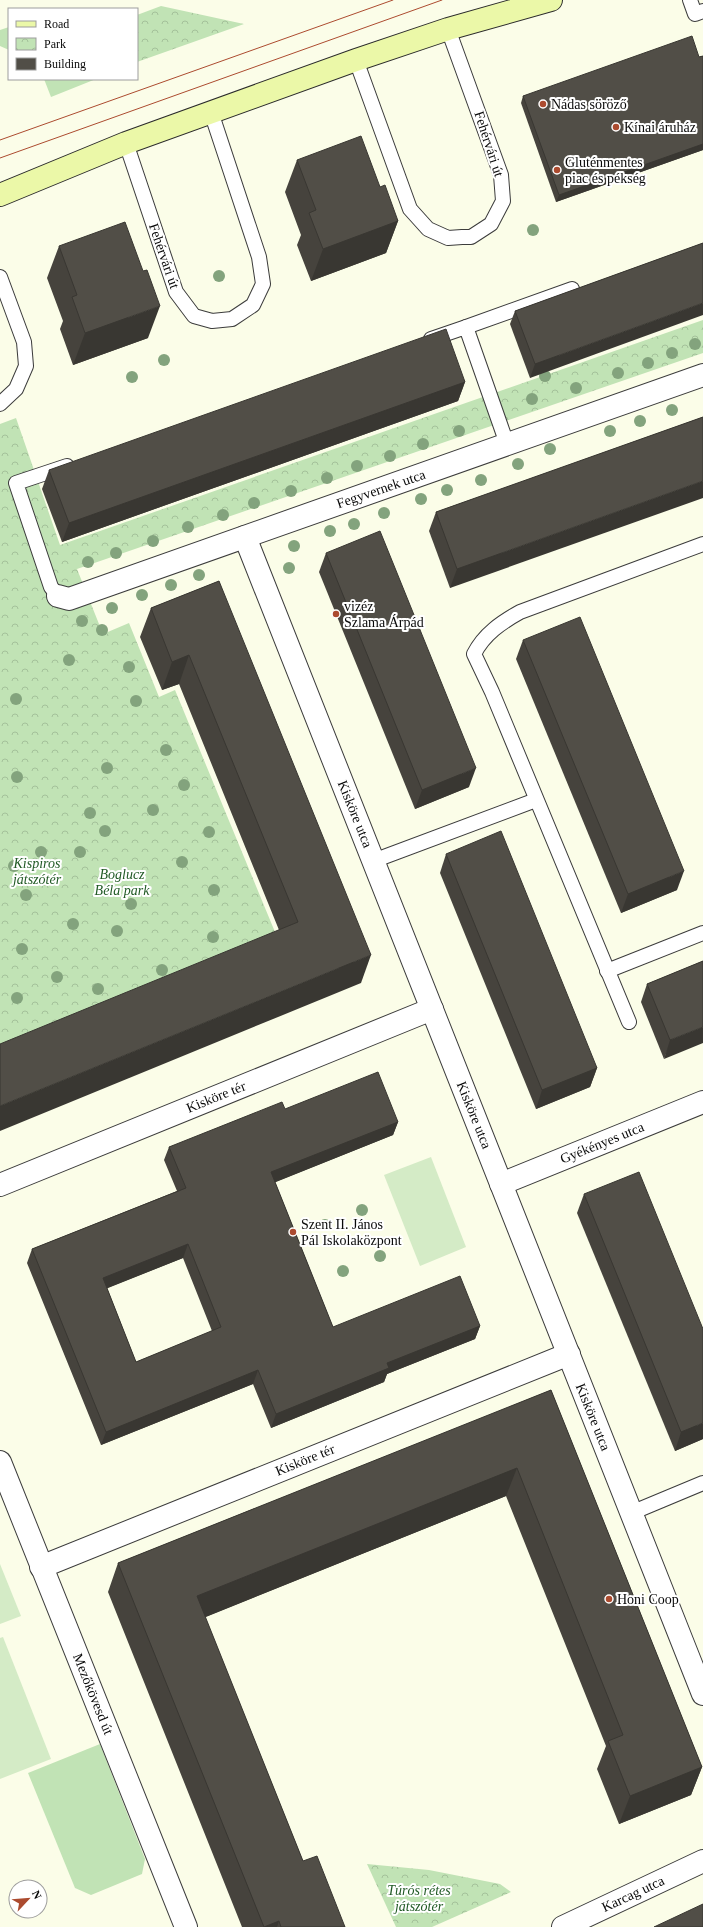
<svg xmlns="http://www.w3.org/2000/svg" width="703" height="1927" viewBox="0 0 703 1927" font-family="'Times New Roman',serif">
<defs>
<pattern id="park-crowns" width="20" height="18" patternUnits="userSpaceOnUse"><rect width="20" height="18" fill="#c1e3b5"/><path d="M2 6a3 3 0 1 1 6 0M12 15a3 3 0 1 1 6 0" fill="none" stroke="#a4c19a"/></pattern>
</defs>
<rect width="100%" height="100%" fill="#fbfde8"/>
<g fill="#c1e3b5">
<path d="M9,27V50L0,46V30Z"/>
<path d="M44,79H96L51,97Z"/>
<path d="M100,1744L145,1859L142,1874L91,1895L75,1888L28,1773Z"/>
</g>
<g fill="url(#park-crowns)">
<path d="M161,6L244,24L137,62V15Z"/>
<path d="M703,320V353L77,569L103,634L129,623L159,697L175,690L282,949L0,1065V424L16,418L60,545Z"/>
<path d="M367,1864L429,1870L500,1884L511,1892L432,1927H396Z"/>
</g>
<g fill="#d4ebc6">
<path d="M431,1157L466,1247L420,1266L384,1175Z"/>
<path d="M0,1564L21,1616L0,1624Z"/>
<path d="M3,1637L51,1759L0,1779V1638Z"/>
</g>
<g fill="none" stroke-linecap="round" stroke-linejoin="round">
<defs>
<g id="lane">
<path d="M690,0L695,14L703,11"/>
<path d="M356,60L410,209L428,229L448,238L462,237H471L491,224L503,201L501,175L448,29"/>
<path d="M126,143L176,292L194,316L212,321L232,319L253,305L263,284L259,257L211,112"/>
<path d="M0,277L24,342L26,366L16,389L0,404"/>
<path d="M466,327L572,289"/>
<path d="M431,339L466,327L507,444"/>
<path d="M58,596L51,587L16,483L67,466"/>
<path d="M373,861L536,800"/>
<path d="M607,971L703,933"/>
<path d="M629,1022L492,692L474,654C484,634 502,622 520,612L703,544"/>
<path d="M631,1513L703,1483"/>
</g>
<g id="street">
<path d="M245,537L703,1694"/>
<path d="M58,596L69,599L703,375"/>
<path d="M501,1184L703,1102"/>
<path d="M0,1185L432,1009"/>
<path d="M0,1462L186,1927"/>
<path d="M41,1567L569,1354"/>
<path d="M563,1927L703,1861"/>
</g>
<path id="secondary" d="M0,195L126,143L356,60L448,29L551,0"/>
</defs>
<use href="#lane" stroke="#3c3c3c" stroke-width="16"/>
<use href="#street" stroke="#3c3c3c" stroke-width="24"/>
<use href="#secondary" stroke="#2b2b2b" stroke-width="24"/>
<use href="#lane" stroke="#fff" stroke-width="14"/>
<use href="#street" stroke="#fff" stroke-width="22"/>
<use href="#secondary" stroke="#ebf8a8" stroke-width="22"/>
<g stroke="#ac4b2f" stroke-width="1">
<path d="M0,140L393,0"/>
<path d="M0,158L442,0"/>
</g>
</g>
<g fill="#83a37d">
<circle cx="533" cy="230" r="6"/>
<circle cx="219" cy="276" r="6"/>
<circle cx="695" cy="344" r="6"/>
<circle cx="672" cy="353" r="6"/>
<circle cx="164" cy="360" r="6"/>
<circle cx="648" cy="363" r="6"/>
<circle cx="618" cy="373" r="6"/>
<circle cx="545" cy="376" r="6"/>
<circle cx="132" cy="377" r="6"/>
<circle cx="576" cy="388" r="6"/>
<circle cx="532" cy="399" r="6"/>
<circle cx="672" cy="410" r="6"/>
<circle cx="640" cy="421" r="6"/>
<circle cx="459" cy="431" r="6"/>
<circle cx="610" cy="431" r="6"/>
<circle cx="423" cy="444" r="6"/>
<circle cx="550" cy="449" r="6"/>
<circle cx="390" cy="456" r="6"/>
<circle cx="518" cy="464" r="6"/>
<circle cx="357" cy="466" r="6"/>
<circle cx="327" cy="478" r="6"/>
<circle cx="481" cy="480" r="6"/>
<circle cx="447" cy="490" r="6"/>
<circle cx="291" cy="491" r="6"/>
<circle cx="421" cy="499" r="6"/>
<circle cx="254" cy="503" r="6"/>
<circle cx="384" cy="513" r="6"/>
<circle cx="223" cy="515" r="6"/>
<circle cx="354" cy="524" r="6"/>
<circle cx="188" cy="527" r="6"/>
<circle cx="330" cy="531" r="6"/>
<circle cx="153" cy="541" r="6"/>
<circle cx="294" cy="546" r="6"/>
<circle cx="116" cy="553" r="6"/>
<circle cx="88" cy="562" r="6"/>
<circle cx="289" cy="568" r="6"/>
<circle cx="199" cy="575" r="6"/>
<circle cx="171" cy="585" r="6"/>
<circle cx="142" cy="595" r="6"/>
<circle cx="112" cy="608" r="6"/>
<circle cx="82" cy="621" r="6"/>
<circle cx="102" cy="630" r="6"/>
<circle cx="69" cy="660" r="6"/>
<circle cx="129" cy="667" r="6"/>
<circle cx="16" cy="699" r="6"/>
<circle cx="136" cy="701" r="6"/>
<circle cx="166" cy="750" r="6"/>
<circle cx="107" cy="768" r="6"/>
<circle cx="17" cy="777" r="6"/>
<circle cx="184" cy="785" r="6"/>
<circle cx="153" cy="810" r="6"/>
<circle cx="90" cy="813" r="6"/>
<circle cx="105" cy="831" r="6"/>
<circle cx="209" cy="832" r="6"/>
<circle cx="41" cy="852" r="6"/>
<circle cx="80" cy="852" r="6"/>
<circle cx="182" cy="862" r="6"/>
<circle cx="14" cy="866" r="6"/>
<circle cx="214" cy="890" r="6"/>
<circle cx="26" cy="895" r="6"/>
<circle cx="131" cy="904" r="6"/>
<circle cx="73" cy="924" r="6"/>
<circle cx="117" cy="931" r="6"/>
<circle cx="213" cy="937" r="6"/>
<circle cx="22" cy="949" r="6"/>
<circle cx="162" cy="970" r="6"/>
<circle cx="57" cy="977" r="6"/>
<circle cx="98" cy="989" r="6"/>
<circle cx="17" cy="998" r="6"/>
<circle cx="362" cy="1210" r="6"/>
<circle cx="325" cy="1225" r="6"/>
<circle cx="380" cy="1256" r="6"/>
<circle cx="343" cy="1271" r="6"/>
</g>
<g fill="#46433d" fill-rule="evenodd">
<path d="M703,56V150L556,202L521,103L523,96Z"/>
<path d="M297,160L380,187L398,221L386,253L311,281L297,245L301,235L285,192Z"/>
<path d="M703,243L530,378L510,324L515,311Z"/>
<path d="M59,246L148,338L73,365L60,329L63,321L47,278Z"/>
<path d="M465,382L458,401L62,542L42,489L49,470Z"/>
<path d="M703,417L450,588L429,531L436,512Z"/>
<path d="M326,553L469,787L415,809L319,572Z"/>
<path d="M219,581L361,983L279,930L179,684L162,690L140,637L151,608Z"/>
<path d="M523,640L677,890L621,913L516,659Z"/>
<path d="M446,854L597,1068L590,1087L536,1109L440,873Z"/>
<path d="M703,961L664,1059L641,1002L647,984Z"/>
<path d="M285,1109L398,1122L393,1135L275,1182L333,1327L480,1326L475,1339L387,1374L384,1382L271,1428L253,1384L101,1445L27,1263L32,1249L177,1191L164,1160L169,1147ZM183,1258L212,1331L136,1362L107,1288Z"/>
<path d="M584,1194L703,1439L675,1451L577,1213Z"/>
<path d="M551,1390L702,1767L691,1795L619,1824L597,1769L606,1746L506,1496L205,1617L303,1861L345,1927H242L108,1592L118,1563Z"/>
</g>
<g fill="#393732">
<path d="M703,144V150L556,202L559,195Z"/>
<path d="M398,221L386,253L311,281L323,249Z"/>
<path d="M703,303V315L530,378L535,364Z"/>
<path d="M160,306L148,338L73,365L85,333Z"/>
<path d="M465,382L458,401L62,542L69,523Z"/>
<path d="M703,481V498L450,588L457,569Z"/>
<path d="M189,655L179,684L162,690L172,662Z"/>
<path d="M476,768L469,787L415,809L422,790Z"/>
<path d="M684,871L677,890L621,913L628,894Z"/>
<path d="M371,955L361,983L0,1131V1106Z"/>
<path d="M703,1027V1043L664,1059L670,1040Z"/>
<path d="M597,1068L590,1087L536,1109L542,1090Z"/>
<path d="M398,1122L393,1135L266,1186L271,1172Z"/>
<path d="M188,1244L183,1258L98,1292L103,1278Z"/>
<path d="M480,1326L475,1339L387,1374L384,1382L271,1428L276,1414L387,1363Z"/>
<path d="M258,1370L253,1384L101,1445L106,1432Z"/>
<path d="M703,1423V1439L675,1451L681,1432Z"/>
<path d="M517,1468L506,1496L186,1625L197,1596Z"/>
<path d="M702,1767L691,1795L619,1824L630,1796Z"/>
<path d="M279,1921L277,1927H264Z"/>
</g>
<g fill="#514e47" stroke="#393732" fill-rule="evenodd">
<path d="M692,36L699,57L703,56V144L559,195L523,96Z"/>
<path d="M361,136L380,187L385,185L398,221L323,249L309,213L316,210L297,160Z"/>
<path d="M125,222L143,271L147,270L160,306L85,333L72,297L77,295L59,246Z"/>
<path d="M703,243V303L535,364L515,311Z"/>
<path d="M446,329L465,382L69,523L49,470Z"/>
<path d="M703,417V481L457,569L436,512Z"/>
<path d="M380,531L476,768L422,790L326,553Z"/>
<path d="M219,581L371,955L0,1106V1044L298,922L189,655L172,662L151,608Z"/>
<path d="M580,617L684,871L628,894L523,640Z"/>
<path d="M501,831L597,1068L542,1090L446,854Z"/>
<path d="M703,961V1027L670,1040L647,984Z"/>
<path d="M378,1072L398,1122L271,1172L333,1327L460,1276L480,1326L387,1363L389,1368L276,1414L258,1370L106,1432L32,1249L186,1188L169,1147L282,1102L285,1109ZM188,1244L221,1327L136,1362L103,1278Z"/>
<path d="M639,1172L703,1329V1423L681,1432L584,1194Z"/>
<path d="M551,1390L702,1767L630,1796L608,1741L623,1735L517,1468L197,1596L303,1861L317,1856L345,1927H281L279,1921L264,1927L118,1563Z"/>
<path d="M703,1904V1927H654Z"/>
</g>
<g fill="#ac4b2f" stroke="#fff" stroke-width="1.5">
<circle cx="543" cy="104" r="4"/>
<circle cx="616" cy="127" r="4"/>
<circle cx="557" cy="170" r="4"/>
<circle cx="336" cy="614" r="4"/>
<circle cx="293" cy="1232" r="4"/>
<circle cx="609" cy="1599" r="4"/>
</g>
<g text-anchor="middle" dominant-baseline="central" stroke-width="4" stroke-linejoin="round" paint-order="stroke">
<g font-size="14" fill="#090909" stroke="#fff" text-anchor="start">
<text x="551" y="104">Nádas söröző</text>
<text x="624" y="127">Kínai áruház</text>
<text x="565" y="162">Gluténmentes<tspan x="565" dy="16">piac és pékség</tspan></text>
<text x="344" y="606">vizéz<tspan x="344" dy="16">Szlama Árpád</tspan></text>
<text x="301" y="1224">Szent II. János<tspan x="301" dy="16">Pál Iskolaközpont</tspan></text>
<text x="617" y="1599">Honi Coop</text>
</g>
<g font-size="14" fill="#090909" stroke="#fff">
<text transform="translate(489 144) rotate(72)">Fehérvári út</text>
<text transform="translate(164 256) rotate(71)">Fehérvári út</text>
<text transform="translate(381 489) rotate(-19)">Fegyvernek utca</text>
<text transform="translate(355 814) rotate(68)">Kisköre utca</text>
<text transform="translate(216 1097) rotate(-22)">Kisköre tér</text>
<text transform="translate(474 1115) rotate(68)">Kisköre utca</text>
<text transform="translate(602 1143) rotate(-22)">Gyékényes utca</text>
<text transform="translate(593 1417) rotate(68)">Kisköre utca</text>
<text transform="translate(305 1460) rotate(-22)">Kisköre tér</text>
<text transform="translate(93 1694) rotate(68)">Mezőkövesd út</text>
<text transform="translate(633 1894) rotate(-25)">Karcag utca</text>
</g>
<g font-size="14" font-style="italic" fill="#215a25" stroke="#fff">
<text x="37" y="863">Kispiros<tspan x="37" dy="16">játszótér</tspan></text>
<text x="122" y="874">Boglucz<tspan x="122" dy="16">Béla park</tspan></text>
<text x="419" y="1890">Túrós rétes<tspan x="419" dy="16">játszótér</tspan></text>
</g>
</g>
<rect x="8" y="8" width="130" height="72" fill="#ffffff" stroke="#9d9d9d"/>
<rect x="16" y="21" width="20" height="6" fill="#ebf8a8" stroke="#9d9d9d"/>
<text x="44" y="28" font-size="12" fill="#090909">Road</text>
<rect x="16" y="38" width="20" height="12" fill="url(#park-crowns)" stroke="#9d9d9d"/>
<text x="44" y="48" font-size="12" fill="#090909">Park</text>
<rect x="16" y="58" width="20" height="12" fill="#514e47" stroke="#9d9d9d"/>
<text x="44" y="68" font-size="12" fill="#090909">Building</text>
<g transform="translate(28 1899) rotate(64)"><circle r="19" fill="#ffffff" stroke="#9d9d9d"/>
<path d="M0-3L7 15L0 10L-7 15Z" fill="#ac4b2f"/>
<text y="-6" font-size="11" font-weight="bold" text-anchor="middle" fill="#090909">N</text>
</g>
</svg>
